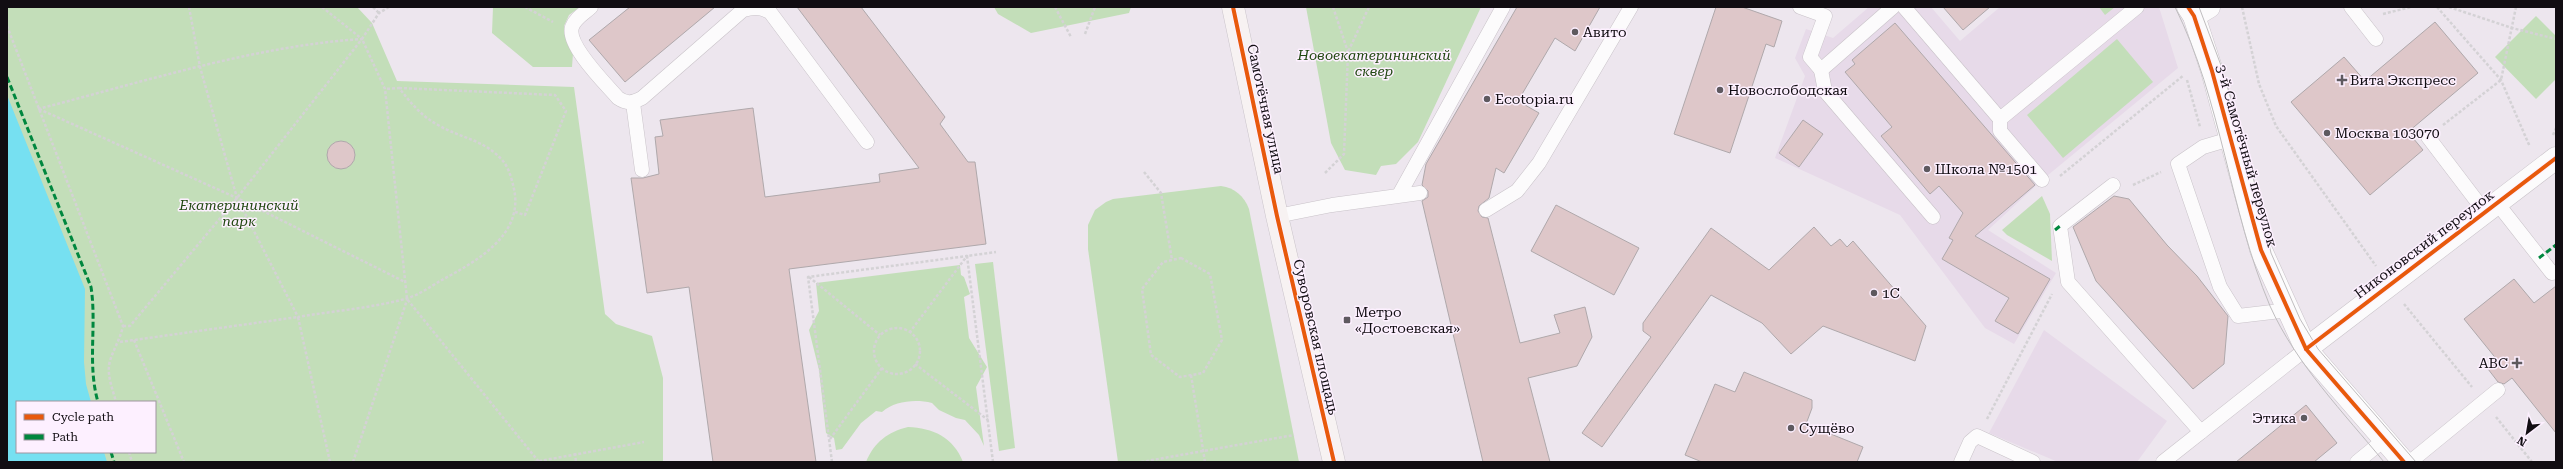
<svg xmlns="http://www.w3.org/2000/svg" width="2563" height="469" viewBox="0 0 2563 469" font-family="'Roboto Serif',serif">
<rect width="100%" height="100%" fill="#ede6ee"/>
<g fill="#e7dae9">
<path d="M1869,7H1931L1960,41L2000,7H2159L2178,68L2042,180L1988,230L2056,273L2014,344L1985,328L1900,215L1775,158L1805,76L1795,58L1806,29L1833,38Z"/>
<path d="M2044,330L2167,421L2137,462H2058L1989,433Z"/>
</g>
<g fill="#c3deb9" fill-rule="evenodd">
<path d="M7,7H357L372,23L397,81L574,87L605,314L616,324L652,336L663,378V462H7ZM17,402H155V452H17Z"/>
<path d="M493,7H580L569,15L564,26L573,53L572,67H533L492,33Z"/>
<path d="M994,7H1131L1129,13L1031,33L998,14Z"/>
<path d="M1306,7H1481L1418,142L1396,164L1381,166L1376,175L1345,170L1331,143Z"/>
<path d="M2099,7H2115L2105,15Z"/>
<path d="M2536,16L2556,36V79L2536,99L2495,57Z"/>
<path d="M2117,39L2153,82L2063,158L2027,115Z"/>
<path d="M1221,186C1235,188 1244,196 1249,209L1299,462H1118L1088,249V225L1095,210L1106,202L1113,199Z"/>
<path d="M2042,196L2050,214L2052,261L2007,235L2002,230Z"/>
<path d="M993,262L1015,448L999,451L975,264Z"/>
<path d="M960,265L961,275L964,277L970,294L964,297L969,338L987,367L976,387L984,446L979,435L965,420L956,418L939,410L932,403C915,399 895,401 882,412L876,411L861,423L842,449L836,450L834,438L826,433L819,370L809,330L819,311L816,283Z"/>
<path d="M908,427C933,428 953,437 963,462H866C874,442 888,432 908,427Z"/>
</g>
<path fill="#76e0f1" d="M7,95L85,289L84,362L86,384L91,402H17V452H104L107,462H7Z"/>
<g fill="#dec7c9" stroke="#afa8ab">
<path d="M630,7H715L625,82L589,40Z"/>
<path d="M797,7H861L945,117L940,124L968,162H975L986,244L789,269L816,462H713L689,287L647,293L631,178H643L659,174L655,137L663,136L660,120L753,108L765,197L880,182L879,174L919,168Z"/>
<path d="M1517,7H1600L1575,51L1555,38L1518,101L1539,113L1504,173L1496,168L1489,198L1479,206L1478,211L1482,217L1488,218L1520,343L1560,333L1554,315L1585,307L1592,337L1577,366L1528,378L1550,462H1483L1422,201L1428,197V191L1422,185L1426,164Z"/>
<path d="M1716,7H1742L1782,21L1774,47L1766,44L1730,153L1674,134Z"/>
<path d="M1943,7H1990L1963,30Z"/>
<path d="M2435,22L2478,73L2408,132L2423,150L2370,195L2291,102L2344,57L2365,81Z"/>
<path d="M1895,23L2035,185L1975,236L2050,279L2018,334L1995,321L2009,298L1942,259L1953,240L1949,238L1963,213L1939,186L1930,194L1881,136L1892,127L1845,72L1855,64L1852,60Z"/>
<path d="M1803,120L1823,134L1799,167L1779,153Z"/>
<circle cx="341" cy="155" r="14"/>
<path d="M2114,196L2129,199L2167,245L2197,276L2228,316L2224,364L2193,389L2096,281L2073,227Z"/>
<path d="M1556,205L1639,248L1614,295L1531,251Z"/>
<path d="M1814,227L1831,246L1840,239L1847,247L1853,241L1926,326L1915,361L1823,326L1791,354L1762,323L1711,295L1602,447L1582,433L1651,337L1643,331V323L1711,228L1769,270Z"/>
<path d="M2514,279L2534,303L2556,286V433L2512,378L2504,384L2498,382L2488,369L2498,361L2464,319Z"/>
<path d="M1744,372L1812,400V408L1806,424L1863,447L1857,462H1702L1685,455L1715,384L1735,392Z"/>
<path d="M2306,405L2337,443L2314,462H2236Z"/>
</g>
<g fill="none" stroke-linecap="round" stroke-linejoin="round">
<defs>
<g id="service">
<path d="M591,7C585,13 575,18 572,27C566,45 606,84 618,98C627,104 632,103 642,98L743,10C754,7 760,7 770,12L867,142"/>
<path d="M1800,7L1825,16L1810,57L1821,70L1893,7"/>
<path d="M1904,7L2000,119"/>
<path d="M2351,7L2376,39"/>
<path d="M1821,70L1825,91L1933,217"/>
<path d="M633,103L642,170"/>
<path d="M2428,137L2485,212"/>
<path d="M2230,139L2203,147L2178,164L2220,287L2238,316L2289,310"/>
<path d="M2042,180L2000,131V119L2137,7"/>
<path d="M2113,185L2060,226L2068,282L2201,432"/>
<path d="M1399,195L1503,7"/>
<path d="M2497,203L2552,273"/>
<path d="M1486,210L1517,191L1539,163L1631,7"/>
<path d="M1277,216L1332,205L1420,193"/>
<path d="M1961,462L1970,442L1977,436L2033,462"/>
<path d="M2163,462L2306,349"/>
<path d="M2357,462L2384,440"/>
<path d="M2410,462L2498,390"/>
</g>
<g id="minor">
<path d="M2194,16L2209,7"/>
<path d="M2404,462L2306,349L2556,158"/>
</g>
<path id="tertiary" d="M2188,7L2194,16L2212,71L2261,250L2306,349"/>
<path id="secondary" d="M1233,7L1277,216L1334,462"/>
</defs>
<use href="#service" stroke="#c9c3c9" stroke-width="15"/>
<use href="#minor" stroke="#c9c3c9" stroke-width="23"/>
<use href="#tertiary" stroke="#c9c3c9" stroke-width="23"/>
<use href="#secondary" stroke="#c9c3c9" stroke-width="23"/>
<g stroke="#d4d2d5" stroke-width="2.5" stroke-dasharray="3 2" stroke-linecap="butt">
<path d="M189,7L200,67L237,198L298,317C333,311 371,308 405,299C417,296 430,287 440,281C475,262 524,236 514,189C512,180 509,168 503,161C484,139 462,139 438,125C421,116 411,103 399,88L385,89"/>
<path d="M322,7L362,39"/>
<path d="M373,7L379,13"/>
<path d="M389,7L379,13L362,39L385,89L407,299L539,462"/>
<path d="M525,7L553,22"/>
<path d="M1055,7L1071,37"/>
<path d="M1333,7L1348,52"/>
<path d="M2242,7L2259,84L2276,126L2376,266"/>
<path d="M2437,7L2501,80L2530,147"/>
<path d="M2449,7L2512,28L2556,39"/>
<path d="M2383,14L2411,7"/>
<path d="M7,26L123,326C120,340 113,350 110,361C106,374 113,390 116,402"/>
<path d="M1085,34L1095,7"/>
<path d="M2187,80L2200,127"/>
<path d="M399,88L555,95L566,111L525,215L515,212"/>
<path d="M38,109C143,82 254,46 362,39L237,198L130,326H123"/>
<path d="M39,109L237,198L405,282"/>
<path d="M2443,125L2501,80L2516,7"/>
<path d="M2553,135L2556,128"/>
<path d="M1144,172L1161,193L1172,260"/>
<path d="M1325,173L1344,154L1348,52L1369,7"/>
<path d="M2060,176L2184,75"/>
<path d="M2133,185L2161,172"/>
<path d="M1181,258L1210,274L1222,340L1203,373L1180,377L1151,355L1142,289L1163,262Z"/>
<path d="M809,277L880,335"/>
<path d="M2404,304L2472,387"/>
<circle cx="897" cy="351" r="23"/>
<path d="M134,340L184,462"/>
<path d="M120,342L298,317L330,462"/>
<path d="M915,364L988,420"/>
<path d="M1191,375L1205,462"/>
<path d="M2496,417L2532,462"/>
<path d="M1987,419L2052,294"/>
<path d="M830,439L882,368"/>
<path d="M129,452L132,462"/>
<path d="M575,453L576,462"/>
<path d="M353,462L407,300"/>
<path d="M534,462L644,442"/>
<path d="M832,462L808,277L967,256L910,332"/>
<path d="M993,462L967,256L996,252"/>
<path d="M1141,462L1294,435"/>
</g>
<use href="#service" stroke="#fcfbfc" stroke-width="14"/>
<use href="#minor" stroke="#fcfbfc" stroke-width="22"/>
<use href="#tertiary" stroke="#fcfbfc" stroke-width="22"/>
<use href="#secondary" stroke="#f7f2f2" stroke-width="22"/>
<g stroke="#bfbdbf" stroke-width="1">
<path d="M2175,7C2222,101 2229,209 2270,306C2296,364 2344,413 2384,462"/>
<path d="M2199,7L2222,68L2257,191L2271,253L2300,319L2318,349L2416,462"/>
</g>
<g stroke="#00873e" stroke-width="3" stroke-dasharray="6 3" stroke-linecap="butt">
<path d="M7,77L91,287C97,326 87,364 98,402"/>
<path d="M2055,230L2060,226"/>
<path d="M2539,258L2556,245"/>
<path d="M111,452L114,462"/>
</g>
<defs>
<g id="cycleway">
<path d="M1233,7L1277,216L1334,462"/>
<path d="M2188,7L2194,16L2212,71L2261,250L2306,349L2404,462"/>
<path d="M2306,349L2556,158"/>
</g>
</defs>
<use href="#cycleway" stroke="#fdf0ff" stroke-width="6"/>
<use href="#cycleway" stroke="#e8590c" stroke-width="4"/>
</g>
<g fill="#5e595f" stroke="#fdf0ff" stroke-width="1.5">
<circle cx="1575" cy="32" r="4"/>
<path d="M2340 74h4v4h4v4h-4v4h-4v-4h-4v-4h4z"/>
<circle cx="1720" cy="90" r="4"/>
<circle cx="1487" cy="99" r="4"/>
<circle cx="2327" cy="133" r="4"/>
<circle cx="1927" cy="169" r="4"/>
<circle cx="1874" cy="293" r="4"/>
<rect x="1343" y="316" width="8" height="8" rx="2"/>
<path d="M2515 357h4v4h4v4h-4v4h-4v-4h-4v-4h4z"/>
<circle cx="2304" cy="418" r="4"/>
<circle cx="1791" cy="428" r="4"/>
</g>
<g text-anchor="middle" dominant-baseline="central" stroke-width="3" stroke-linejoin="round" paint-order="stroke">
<g font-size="14" fill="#110d12" stroke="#fdf0ff" text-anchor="start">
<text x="1583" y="32">Авито</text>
<text x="2350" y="80">Вита Экспресс</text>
<text x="1728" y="90">Новослободская</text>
<text x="1495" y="99">Ecotopia.ru</text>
<text x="2335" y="133">Москва 103070</text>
<text x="1935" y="169">Школа №1501</text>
<text x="1882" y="293">1С</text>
<text x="1355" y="312">Метро<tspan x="1355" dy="16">«Достоевская»</tspan></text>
<text x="2508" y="363" text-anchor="end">ABC</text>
<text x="2296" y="418" text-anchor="end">Этика</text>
<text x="1799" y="428">Сущёво</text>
</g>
<g font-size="14" font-style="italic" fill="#214811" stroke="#fdf0ff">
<text x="1374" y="55">Новоекатерининский<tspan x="1374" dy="16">сквер</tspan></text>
<text x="239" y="205">Екатерининский<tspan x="239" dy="16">парк</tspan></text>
</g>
<g font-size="14" fill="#110d12" stroke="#fdf0ff">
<text transform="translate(1266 109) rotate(78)">Самотёчная улица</text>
<text transform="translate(2247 156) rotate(74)">3-й Самотёчный переулок</text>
<text transform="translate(2424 244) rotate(-37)">Никоновский переулок</text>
<text transform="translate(1316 337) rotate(77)">Суворовская площадь</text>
</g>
</g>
<rect width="2563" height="469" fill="none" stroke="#110d12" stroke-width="16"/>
<rect x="16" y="401" width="140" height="52" fill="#fdf0ff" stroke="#9f95a0"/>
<rect x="24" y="414" width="20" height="6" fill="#e8590c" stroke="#9f95a0"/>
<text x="52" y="421" font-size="12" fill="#110d12">Cycle path</text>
<rect x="24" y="434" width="20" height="6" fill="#00873e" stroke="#9f95a0"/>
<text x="52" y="441" font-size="12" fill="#110d12">Path</text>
<g transform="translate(2527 433) rotate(211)" stroke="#fdf0ff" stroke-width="3" paint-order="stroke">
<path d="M0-3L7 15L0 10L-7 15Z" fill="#110d12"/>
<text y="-6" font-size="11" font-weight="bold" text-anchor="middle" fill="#110d12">N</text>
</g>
</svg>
